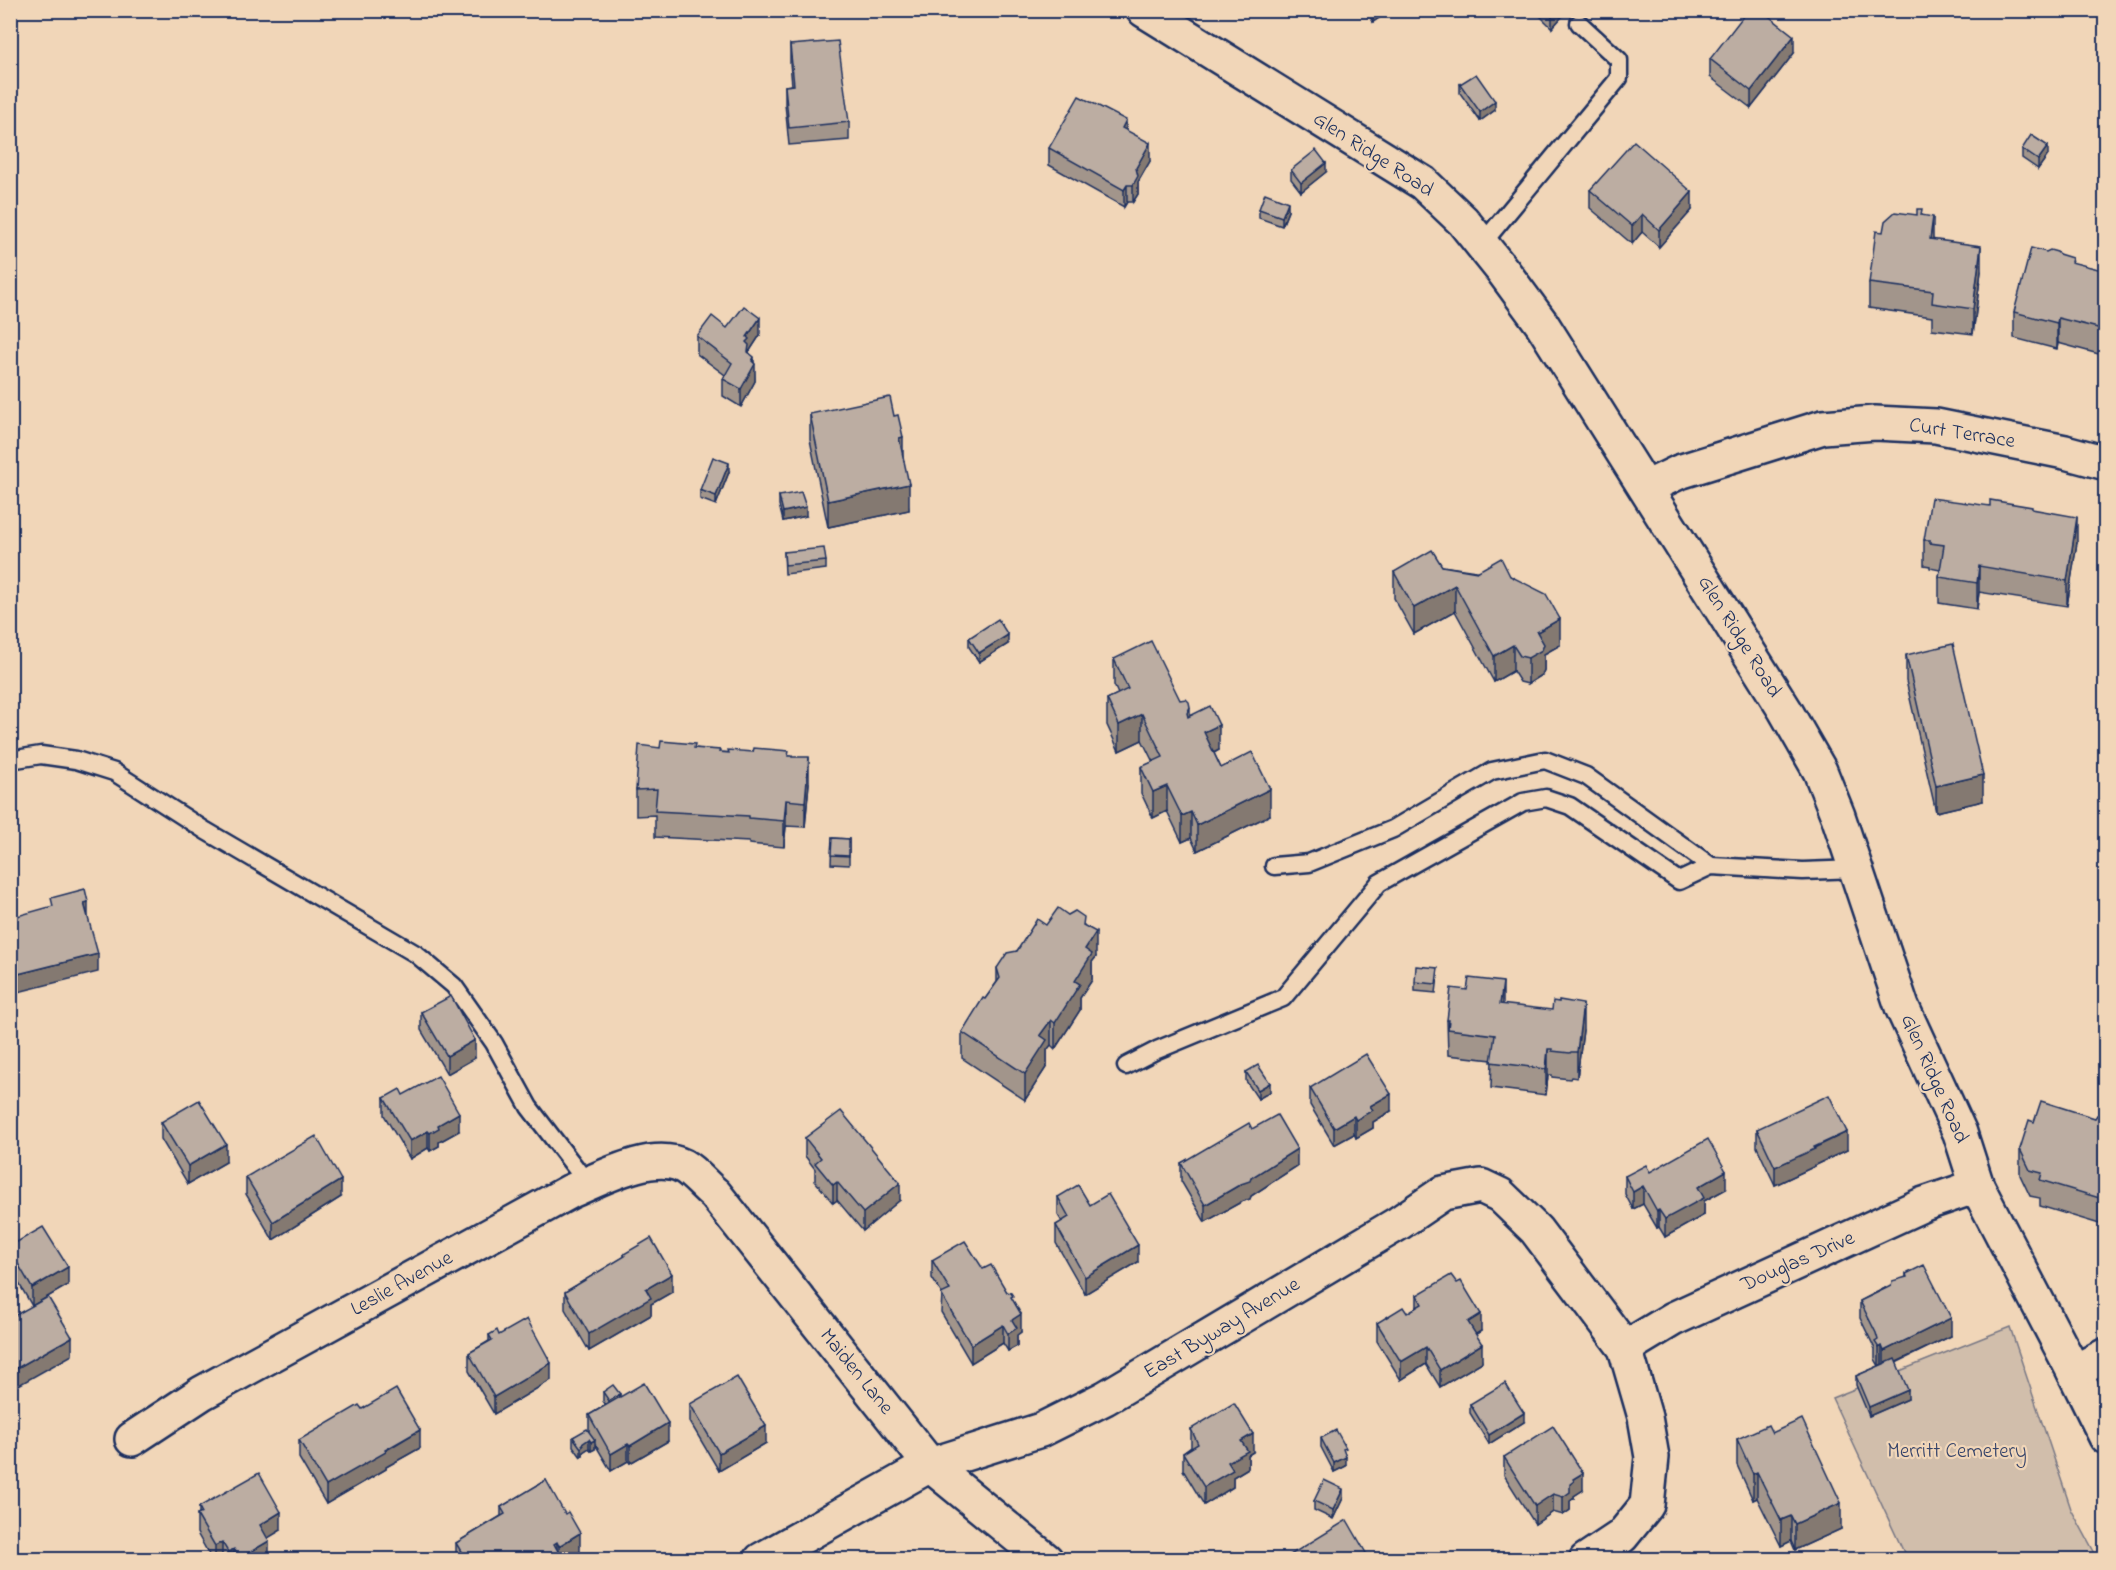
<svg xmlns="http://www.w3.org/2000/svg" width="2116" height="1570" viewBox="0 0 2116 1570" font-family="'Indie Flower',sans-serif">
<rect width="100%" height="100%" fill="#f1d6b8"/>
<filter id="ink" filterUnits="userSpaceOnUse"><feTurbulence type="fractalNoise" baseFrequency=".0167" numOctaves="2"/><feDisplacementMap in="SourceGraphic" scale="12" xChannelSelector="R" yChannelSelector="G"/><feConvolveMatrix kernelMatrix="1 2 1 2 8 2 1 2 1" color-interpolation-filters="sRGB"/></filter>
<g filter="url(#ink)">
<path fill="#d1beab" stroke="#767684" stroke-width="1.5" d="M2010,1327L2071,1509L2098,1559H1907L1832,1398Z"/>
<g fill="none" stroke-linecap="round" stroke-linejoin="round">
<defs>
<g id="service">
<path d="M1482,244L1619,78V60L1579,23"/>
<path d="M10,760L41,755L76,760L114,772L206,831L416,954L454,986L494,1043L529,1107L588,1184"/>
<path d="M1274,866L1309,863L1393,829L1492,771L1545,760L1586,776L1711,866"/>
<path d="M1126,1066L1157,1050L1283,998L1379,883L1523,802L1546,798L1570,806L1679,881L1711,866L1803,871L1857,869"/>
</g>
<g id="minor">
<path d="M1144,10L1423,183L1463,221L1503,271L1542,324L1785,710L1820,771L1838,816L1902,1007L1960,1133L1977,1186L2074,1372L2106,1437"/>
<path d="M1646,488L1679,472L1823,427L1875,423L1936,426L2065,452L2106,463"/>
<path d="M1625,1348L1673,1319L1924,1204L1977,1186"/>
<path d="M2074,1372L2106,1355"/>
<path d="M132,1439L202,1393L571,1191C600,1179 652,1150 683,1166C694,1172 705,1186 715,1194L930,1465L1046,1560"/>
<path d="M761,1560L930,1465L1041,1430L1105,1398L1399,1223L1443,1193L1481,1186L1500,1195L1536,1230L1625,1348L1645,1417L1652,1457L1647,1505L1622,1536L1586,1560"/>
</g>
</defs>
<use href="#service" stroke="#1b2f5e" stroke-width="21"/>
<use href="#minor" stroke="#1b2f5e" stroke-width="38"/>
<use href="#service" stroke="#f1d6b8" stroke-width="16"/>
<use href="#minor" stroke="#f1d6b8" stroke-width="33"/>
</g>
<g fill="#a2958b" stroke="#1b2f5e" stroke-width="1.5">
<path d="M1366,10H1391L1373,22Z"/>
<path d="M1534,10H1568L1552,28Z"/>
<path d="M790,45L849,122V140L789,145L785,104V86L792,85L790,63Z"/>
<path d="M1794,53L1751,108L1710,77V59Z"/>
<path d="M1460,84L1495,110L1480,121L1460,93Z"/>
<path d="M1126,130L1150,161L1138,182V194L1133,202H1127L1124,207L1049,165V148Z"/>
<path d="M2022,149L2048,155L2038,169L2022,158Z"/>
<path d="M1291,170L1326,172L1301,192L1291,179Z"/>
<path d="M1590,190L1692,210L1659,247L1642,232L1632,244L1590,208Z"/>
<path d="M1259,209L1288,211L1282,226L1259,218Z"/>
<path d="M1922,215L1933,240L1981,271L1973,334L1932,329V317L1869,308V283L1883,232Z"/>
<path d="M2046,252L2059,254L2072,263L2106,271V356L2058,343L2057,349L2014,338V312Z"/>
<path d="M727,328L760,335L749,352L754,363L755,381L741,407L723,396V379L725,375L697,354V336Z"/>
<path d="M810,414L894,416L909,510L828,527L810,440Z"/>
<path d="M729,472L716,505L700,499V490Z"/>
<path d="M779,496L806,516L783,521L779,505Z"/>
<path d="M1990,506L2032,509L2077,542L2067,606L1979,592L1977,609L1939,603V577L1940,570L1930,568V566L1924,565V540Z"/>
<path d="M784,552L826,561V569L785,574Z"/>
<path d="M1442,566L1510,576L1560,645L1544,654V670L1542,675L1528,684L1520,682L1513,671L1494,682L1455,611L1414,634L1394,598V572Z"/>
<path d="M969,638L1008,644L979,662L969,647Z"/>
<path d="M1906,655L1983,801L1936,812L1906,681Z"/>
<path d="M1114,659L1180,700L1190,716L1219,750L1214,753L1221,768L1270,815L1197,851L1191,838L1182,842L1167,811L1153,818L1141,793V767L1153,762L1142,740L1119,751L1107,725V699L1118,694L1114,685Z"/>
<path d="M660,748H695L720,752L789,756L792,757L809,783L805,827L786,826L784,847L749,844V842L655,837V815L636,816V790Z"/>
<path d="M832,838L849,839V865L831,864Z"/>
<path d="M1046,925H1084L1096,957L1092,962V980L1080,998V1010L1055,1049L1051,1045L1047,1050V1066L1025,1100L962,1058V1032L997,982V968Z"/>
<path d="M1438,977L1436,993L1415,991V982Z"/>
<path d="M1503,1005L1583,1030L1577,1078L1571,1077L1570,1079L1552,1077V1075H1548L1546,1095L1491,1088L1492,1060L1448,1055L1447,1020Z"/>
<path d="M421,1012L475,1058L447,1074L421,1030Z"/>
<path d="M1246,1072L1270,1092L1258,1099L1246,1081Z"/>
<path d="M1310,1088L1391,1111L1373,1122V1128L1356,1138L1354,1134L1334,1145L1310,1105Z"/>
<path d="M403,1095L459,1131L439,1142V1146L430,1151L428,1148L410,1159L384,1115V1098Z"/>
<path d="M2106,1118V1226L2040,1206V1198L2030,1196L2020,1175V1149L2034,1122Z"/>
<path d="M161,1122L226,1162L188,1184L161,1139Z"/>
<path d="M1252,1129L1297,1166L1251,1196L1250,1199L1241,1202L1205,1222L1181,1181V1163Z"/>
<path d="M1757,1129L1847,1150L1815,1165V1166L1775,1185L1757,1147Z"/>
<path d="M805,1138L900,1200L863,1231L837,1200L833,1203L815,1181V1169L805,1156Z"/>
<path d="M1650,1172L1726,1189L1704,1201V1215L1665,1237L1659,1227L1657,1228L1643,1204L1633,1209L1625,1194V1176Z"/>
<path d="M246,1177L341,1197L273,1240L246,1194Z"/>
<path d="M1058,1197L1090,1205L1138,1262L1085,1294L1056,1243V1225L1062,1222L1058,1215Z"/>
<path d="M10,1246L68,1285L32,1306L10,1268Z"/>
<path d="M624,1254L672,1292L651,1304V1315L589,1351L565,1309V1292L624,1257Z"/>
<path d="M932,1260L983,1269L1007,1292L1013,1301L1021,1332L1017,1335V1346L1008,1351L1003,1343L971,1363L941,1312L942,1294L932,1278Z"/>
<path d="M1906,1274L1951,1336L1896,1363L1908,1399L1869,1416L1856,1385V1376L1879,1366L1875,1359V1349L1860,1318V1301L1906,1277Z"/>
<path d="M1417,1295L1481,1331L1476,1334L1482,1362L1440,1387L1426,1364L1401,1380L1377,1341V1323L1407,1313L1417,1307Z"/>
<path d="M489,1335H499L551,1380L494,1414L469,1371V1353L489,1341Z"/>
<path d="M603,1392L620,1397L668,1441L630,1463L628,1461L611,1471L595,1444V1449L591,1451L589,1448L583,1452V1455L581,1457L573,1446V1437L589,1431V1415L606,1405L603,1401Z"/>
<path d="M690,1404L766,1443L719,1471L690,1422Z"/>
<path d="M1470,1404L1524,1422L1489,1444L1470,1413Z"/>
<path d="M362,1409L420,1448L386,1467V1469L326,1504L299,1458V1440Z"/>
<path d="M1191,1429L1253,1452L1248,1455V1468L1233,1477V1487L1204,1505L1183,1470V1453L1191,1447Z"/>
<path d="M1772,1433L1841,1529L1795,1550L1791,1541L1781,1546L1757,1498L1753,1500L1737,1465V1439Z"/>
<path d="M1321,1438L1346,1466L1334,1472L1321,1447Z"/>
<path d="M1504,1457L1583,1490L1574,1496V1498L1570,1501V1510L1563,1515L1553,1512L1535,1524L1504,1475Z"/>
<path d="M546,1480L580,1559L579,1560H456V1543L501,1516V1507Z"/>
<path d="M1343,1498L1333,1519L1314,1510V1501Z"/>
<path d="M199,1507L281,1530L267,1538L269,1559L212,1560L197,1533V1515L199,1514Z"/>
</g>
<g fill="#847971" stroke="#1b2f5e" stroke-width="1.5">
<path d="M1312,10H1322L1312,16Z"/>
<path d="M1373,10H1391L1373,22Z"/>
<path d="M1552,10H1568L1552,28Z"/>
<path d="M1794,36V53L1751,108V91Z"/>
<path d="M1495,101V110L1480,121V112Z"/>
<path d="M1126,120V138L1122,128Z"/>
<path d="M1150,143V161L1138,182V194L1133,202V185L1136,168Z"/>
<path d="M2048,146V155L2038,169V160Z"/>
<path d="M1326,163V172L1301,192V183Z"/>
<path d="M1127,185V202L1124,207V190Z"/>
<path d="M1692,192V210L1659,247V230Z"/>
<path d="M1288,202V211L1282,226V217Z"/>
<path d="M1642,214V232L1632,244V226Z"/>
<path d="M1933,217V242L1930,239Z"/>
<path d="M1981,246V271L1973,334V309Z"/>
<path d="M760,318V335L749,352V362L746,342L747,337Z"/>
<path d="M2058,318V343L2057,349V323Z"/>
<path d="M754,357V366L755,364V381L741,407V389L752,361Z"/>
<path d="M903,437V462L899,438Z"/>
<path d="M729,463V472L716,505V496Z"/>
<path d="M909,484V510L828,527V501Z"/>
<path d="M806,507V516L783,521V512Z"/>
<path d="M2077,517V542L2067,606V581Z"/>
<path d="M1979,566V592L1977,609V583Z"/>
<path d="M1455,585V611L1414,634V608Z"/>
<path d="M1560,619V645L1544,654V670L1542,675L1528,684V658L1537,632Z"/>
<path d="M1008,635V644L979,662V653Z"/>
<path d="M1513,645V671L1494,682V656Z"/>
<path d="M1190,707V733L1187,713Z"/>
<path d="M1142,714V740L1119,751V725Z"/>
<path d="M1219,725V750L1204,758V732Z"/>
<path d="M809,757V783L805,827V802Z"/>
<path d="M1983,775V801L1936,812V786Z"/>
<path d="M1167,786V811L1153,818V792Z"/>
<path d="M1270,789V815L1197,851V825Z"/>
<path d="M786,800V826L784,847V821Z"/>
<path d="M1191,812V838L1182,842V816Z"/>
<path d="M88,902V919L84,903Z"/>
<path d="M1096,932V957L1092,962V980L1080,998V1010L1055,1049V1023L1075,981L1085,949Z"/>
<path d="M98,954V972L10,994V976Z"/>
<path d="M1503,982V1008L1500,1004Z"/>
<path d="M1583,1004V1030L1577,1078V1052Z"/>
<path d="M1051,1020V1045L1047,1050V1066L1025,1100V1074L1040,1035Z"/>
<path d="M475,1040V1058L447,1074V1056Z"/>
<path d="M1548,1049V1075L1546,1095V1069Z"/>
<path d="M1270,1083V1092L1258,1099V1090Z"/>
<path d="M1391,1094V1111L1373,1122V1128L1356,1138V1120L1370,1106Z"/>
<path d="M459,1113V1131L439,1142V1146L430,1151V1133L438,1125Z"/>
<path d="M1354,1116V1134L1334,1145V1128Z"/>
<path d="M428,1131V1148L410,1159V1141Z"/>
<path d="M1847,1132V1150L1815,1165V1166L1775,1185V1167Z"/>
<path d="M226,1144V1162L188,1184V1166Z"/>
<path d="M1297,1149V1166L1251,1196L1250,1199L1241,1202L1205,1222V1205L1241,1184Z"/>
<path d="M1726,1171V1189L1704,1201V1215L1665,1237V1219L1698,1187Z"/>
<path d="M341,1180V1197L273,1240V1222Z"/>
<path d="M837,1182V1200L833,1203V1185Z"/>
<path d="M900,1183V1200L863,1231V1213Z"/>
<path d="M1643,1186V1204L1633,1209V1192Z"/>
<path d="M1659,1210V1227L1657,1228V1211Z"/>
<path d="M1138,1245V1262L1085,1294V1277Z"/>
<path d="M68,1267V1285L32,1306V1288Z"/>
<path d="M672,1274V1292L651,1304V1315L589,1351V1334L646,1289Z"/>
<path d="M1021,1314V1332L1017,1335V1346L1008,1351V1334L1012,1320Z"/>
<path d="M1481,1314V1331L1468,1339V1322Z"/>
<path d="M1951,1318V1336L1884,1368V1351Z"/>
<path d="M1003,1325V1343L971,1363V1345Z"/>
<path d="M72,1337V1355L10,1390V1372Z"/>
<path d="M1482,1344V1362L1440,1387V1370Z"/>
<path d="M1882,1346V1364L1879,1366V1348Z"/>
<path d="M1426,1347V1364L1401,1380V1362Z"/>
<path d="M551,1363V1380L494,1414V1397Z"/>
<path d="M1908,1390V1399L1869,1416V1407Z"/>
<path d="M620,1394V1403L609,1410V1401Z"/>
<path d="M1524,1413V1422L1489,1444V1435Z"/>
<path d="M668,1423V1441L630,1463V1446Z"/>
<path d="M766,1426V1443L719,1471V1453Z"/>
<path d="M420,1430V1448L386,1467V1469L326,1504V1486Z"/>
<path d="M1253,1434V1452L1248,1455V1468L1233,1477V1487L1204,1505V1487L1228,1462L1241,1441Z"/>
<path d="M589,1439V1448L583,1452V1455L581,1457V1448L582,1444Z"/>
<path d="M595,1440V1449L591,1451V1442Z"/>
<path d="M628,1444V1461L611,1471V1454Z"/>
<path d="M1346,1457V1466L1334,1472V1463Z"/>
<path d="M1757,1472V1498L1753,1500V1474Z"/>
<path d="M1583,1473V1490L1574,1496V1498L1570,1501V1510L1563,1515V1497L1573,1479Z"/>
<path d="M1343,1489V1498L1333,1519V1510Z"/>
<path d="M1553,1494V1512L1535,1524V1506Z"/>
<path d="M1841,1503V1529L1795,1550V1524Z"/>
<path d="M281,1512V1530L260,1543V1525Z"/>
<path d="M1791,1516V1541L1781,1546V1520Z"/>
<path d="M580,1533V1559L579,1560H547L554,1544L557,1542V1554L559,1553V1546Z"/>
<path d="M269,1541V1559L240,1560V1558Z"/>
<path d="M222,1542V1560H215V1546Z"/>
<path d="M234,1549V1560H228V1552Z"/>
</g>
<g fill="#bcada2" stroke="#1b2f5e" stroke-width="1.5">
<path d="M1748,10H1761L1794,36L1751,91L1710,59Z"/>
<path d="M838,41L849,122L789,128L785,86L794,85L790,45Z"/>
<path d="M1476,74L1495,101L1480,112L1460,84Z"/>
<path d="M1079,96L1126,120L1122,128L1150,143L1136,168L1138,176L1133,185H1127L1124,190L1049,148Z"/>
<path d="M2031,135L2048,146L2038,160L2022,149Z"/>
<path d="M1634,141L1692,192L1659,230L1642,214L1632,226L1590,190Z"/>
<path d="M1316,150L1326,163L1301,183L1291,170Z"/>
<path d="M1265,193L1288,202L1282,217L1259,209Z"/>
<path d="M1917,209H1922L1921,215L1933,217L1930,239L1981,246L1973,309L1932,303L1933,291L1869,283L1876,231L1883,232L1885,221L1895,212L1917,215Z"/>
<path d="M2031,248L2046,252L2050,250L2057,252L2059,254L2072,258L2071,262L2106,271V330L2058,318L2057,323L2014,312Z"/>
<path d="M744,306L760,318L747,337L749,339L746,342L749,345L748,352L754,357L752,361L755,364L741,389L723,379L732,363L697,336L712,316L727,328Z"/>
<path d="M890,397L894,416L898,415L903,437L899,438L909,484L828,501L810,414Z"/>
<path d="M713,457L729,463L716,496L700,490Z"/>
<path d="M801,492L806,507L783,512L779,496Z"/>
<path d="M1931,498L1990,506V500L2032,507V509L2077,517L2067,581L1979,566L1977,583L1939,577L1944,545L1930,543V540H1924Z"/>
<path d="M824,548L826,561L785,565L784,552Z"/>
<path d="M1432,550L1442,566L1477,572L1501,558L1510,576L1546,594L1560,619L1537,632L1544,644L1542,650L1528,658L1520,656L1513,645L1494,656L1455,585L1414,608L1394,572Z"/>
<path d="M998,619L1008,635L979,653L969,638Z"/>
<path d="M1151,641L1180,700L1186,699L1189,702L1190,707L1187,713L1188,717L1210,706L1219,725L1204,732L1221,768L1252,752L1270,789L1197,825L1191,812L1182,816L1167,786L1153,792L1141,767L1163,757L1142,714L1119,725L1107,699L1128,689L1114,659Z"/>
<path d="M1953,644L1983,775L1936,786L1906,655Z"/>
<path d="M661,741L695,744L694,748L720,750L719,752L729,753L728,750L753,752L754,748L789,751L788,756H792V757H809L805,802L786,800L784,821L749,818V816L655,811L657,789L636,790L639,745L660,748Z"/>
<path d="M832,838L849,839V856L831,855Z"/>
<path d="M85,889L88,902L84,903L98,954L10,976V918L53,906L51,898Z"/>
<path d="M1058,908L1068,915L1075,911L1084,917L1083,925L1096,932L1085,949L1092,954L1075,981L1080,984L1055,1023L1051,1020L1040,1035L1047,1040L1025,1074L962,1032L983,998L985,999L1000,978L997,968L1007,953L1017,951L1037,919L1046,925Z"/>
<path d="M1416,966L1438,968L1436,984L1415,982Z"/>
<path d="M1469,978L1503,982L1500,1004L1552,1010L1553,1001L1559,1002V1000L1583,1004L1577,1052H1571L1570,1053L1552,1051V1049H1548L1546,1069L1491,1062L1495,1035L1448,1029L1449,1020H1447L1451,988L1467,990Z"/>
<path d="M451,996L475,1040L447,1056L421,1012Z"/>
<path d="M1366,1054L1391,1094L1370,1106L1373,1110L1356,1120L1354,1116L1334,1128L1310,1088Z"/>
<path d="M1258,1065L1270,1083L1258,1090L1246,1072Z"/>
<path d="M438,1076L459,1113L438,1125L439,1128L430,1133L428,1131L410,1141L384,1098L400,1089L403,1095Z"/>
<path d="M1829,1095L1847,1132L1814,1147L1815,1149L1775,1167L1757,1129Z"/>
<path d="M199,1100L226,1144L188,1166L161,1122Z"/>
<path d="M2041,1101L2095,1118L2097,1115L2106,1118V1200L2040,1180L2042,1173L2030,1170L2020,1149L2029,1120L2034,1122Z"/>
<path d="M841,1111L900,1183L863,1213L837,1182L833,1185L815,1163L821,1158L805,1138Z"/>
<path d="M1277,1115L1297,1149L1251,1178L1250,1181L1241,1184L1205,1205L1181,1163L1249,1123L1252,1129Z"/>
<path d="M316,1136L341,1180L273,1222L246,1177Z"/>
<path d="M1708,1139L1726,1171L1698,1187L1704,1198L1665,1219L1659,1210L1657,1211L1643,1186L1633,1192L1625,1176L1646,1165L1650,1172Z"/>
<path d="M1078,1185L1090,1205L1108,1194L1138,1245L1085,1277L1056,1225L1069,1217L1058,1197Z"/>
<path d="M43,1227L68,1267L32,1288L10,1250V1246Z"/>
<path d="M651,1238L672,1274L646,1289L651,1298L589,1334L565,1292L625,1256L624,1254Z"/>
<path d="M965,1241L983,1269L991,1265L1007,1292L1011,1293L1013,1296L1011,1297L1021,1314L1012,1320L1017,1328L1008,1334L1003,1325L971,1345L941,1294L950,1290L932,1260Z"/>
<path d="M1924,1265L1951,1318L1884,1351L1882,1346L1879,1348L1875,1342L1878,1340L1876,1333L1860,1301L1891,1286L1892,1281L1907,1277L1906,1274Z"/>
<path d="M1451,1275L1457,1283L1461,1281L1481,1314L1468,1322L1482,1344L1440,1370L1426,1347L1401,1362L1377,1323L1403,1307L1407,1313L1422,1304L1417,1295Z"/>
<path d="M48,1297L72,1337L10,1372V1310L14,1316Z"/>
<path d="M527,1319L551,1363L494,1397L469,1353L492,1340L489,1335L497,1330L499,1335Z"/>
<path d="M1895,1359L1908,1390L1869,1407L1856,1376Z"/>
<path d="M737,1377L766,1426L719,1453L690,1404Z"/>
<path d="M644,1383L668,1423L630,1446L628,1444L611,1454L589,1415Z"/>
<path d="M1505,1383L1524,1413L1489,1435L1470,1404Z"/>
<path d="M613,1385L620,1394L609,1401L603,1392Z"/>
<path d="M396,1389L420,1430L385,1450L386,1452L326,1486L299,1440L359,1405L362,1409Z"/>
<path d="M1234,1403L1253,1434L1241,1441L1248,1451L1228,1462L1233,1470L1204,1487L1183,1453L1198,1444L1191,1429Z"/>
<path d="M1802,1419L1841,1503L1795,1524L1791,1516L1781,1520L1757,1472L1753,1474L1737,1439L1768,1425L1772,1433Z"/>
<path d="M1553,1426L1583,1473L1573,1479L1574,1481L1570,1484V1492L1563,1497L1553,1494L1535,1506L1504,1457Z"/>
<path d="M587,1429L595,1440L591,1442L589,1439L582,1444L583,1446L581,1448L573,1437Z"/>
<path d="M1336,1430L1346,1448L1343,1449L1346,1457L1334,1463L1321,1438Z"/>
<path d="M259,1473L281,1512L260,1525L269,1541L240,1558L234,1549L228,1552L222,1542L215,1546L197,1515L202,1513L199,1507Z"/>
<path d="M546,1480L565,1514L568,1512L580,1533L559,1546L557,1542L554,1544L559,1553L547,1560H466L456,1543L505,1514L501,1507Z"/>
<path d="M1324,1480L1343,1489L1333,1510L1314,1501Z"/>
<path d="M1347,1520L1370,1560H1282Z"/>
<path d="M1233,1552L1237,1560H1221Z"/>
</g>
</g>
<g text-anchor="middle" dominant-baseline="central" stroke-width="4.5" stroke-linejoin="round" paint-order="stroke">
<g font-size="21" fill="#1b2f5e" stroke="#f1d6b8">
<text transform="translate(1373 155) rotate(33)">Glen Ridge Road</text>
<text transform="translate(1962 434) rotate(9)">Curt Terrace</text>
<text transform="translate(1739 637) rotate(58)">Glen Ridge Road</text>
<text transform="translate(1934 1079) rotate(66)">Glen Ridge Road</text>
<text transform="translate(1798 1262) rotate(-24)">Douglas Drive</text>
<text transform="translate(402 1284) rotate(-29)">Leslie Avenue</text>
<text transform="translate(1222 1329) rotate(-31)">East Byway Avenue</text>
<text transform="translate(856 1372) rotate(51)">Maiden Lane</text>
</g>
<g font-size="21" fill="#36446a" stroke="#f1d6b8">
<text x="1957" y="1452">Merritt Cemetery</text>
</g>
</g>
<rect width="2116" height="1570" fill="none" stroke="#f1d6b8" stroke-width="36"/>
<rect x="18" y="18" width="2080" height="1534" fill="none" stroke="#1b2f5e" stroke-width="2" filter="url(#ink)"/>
</svg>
